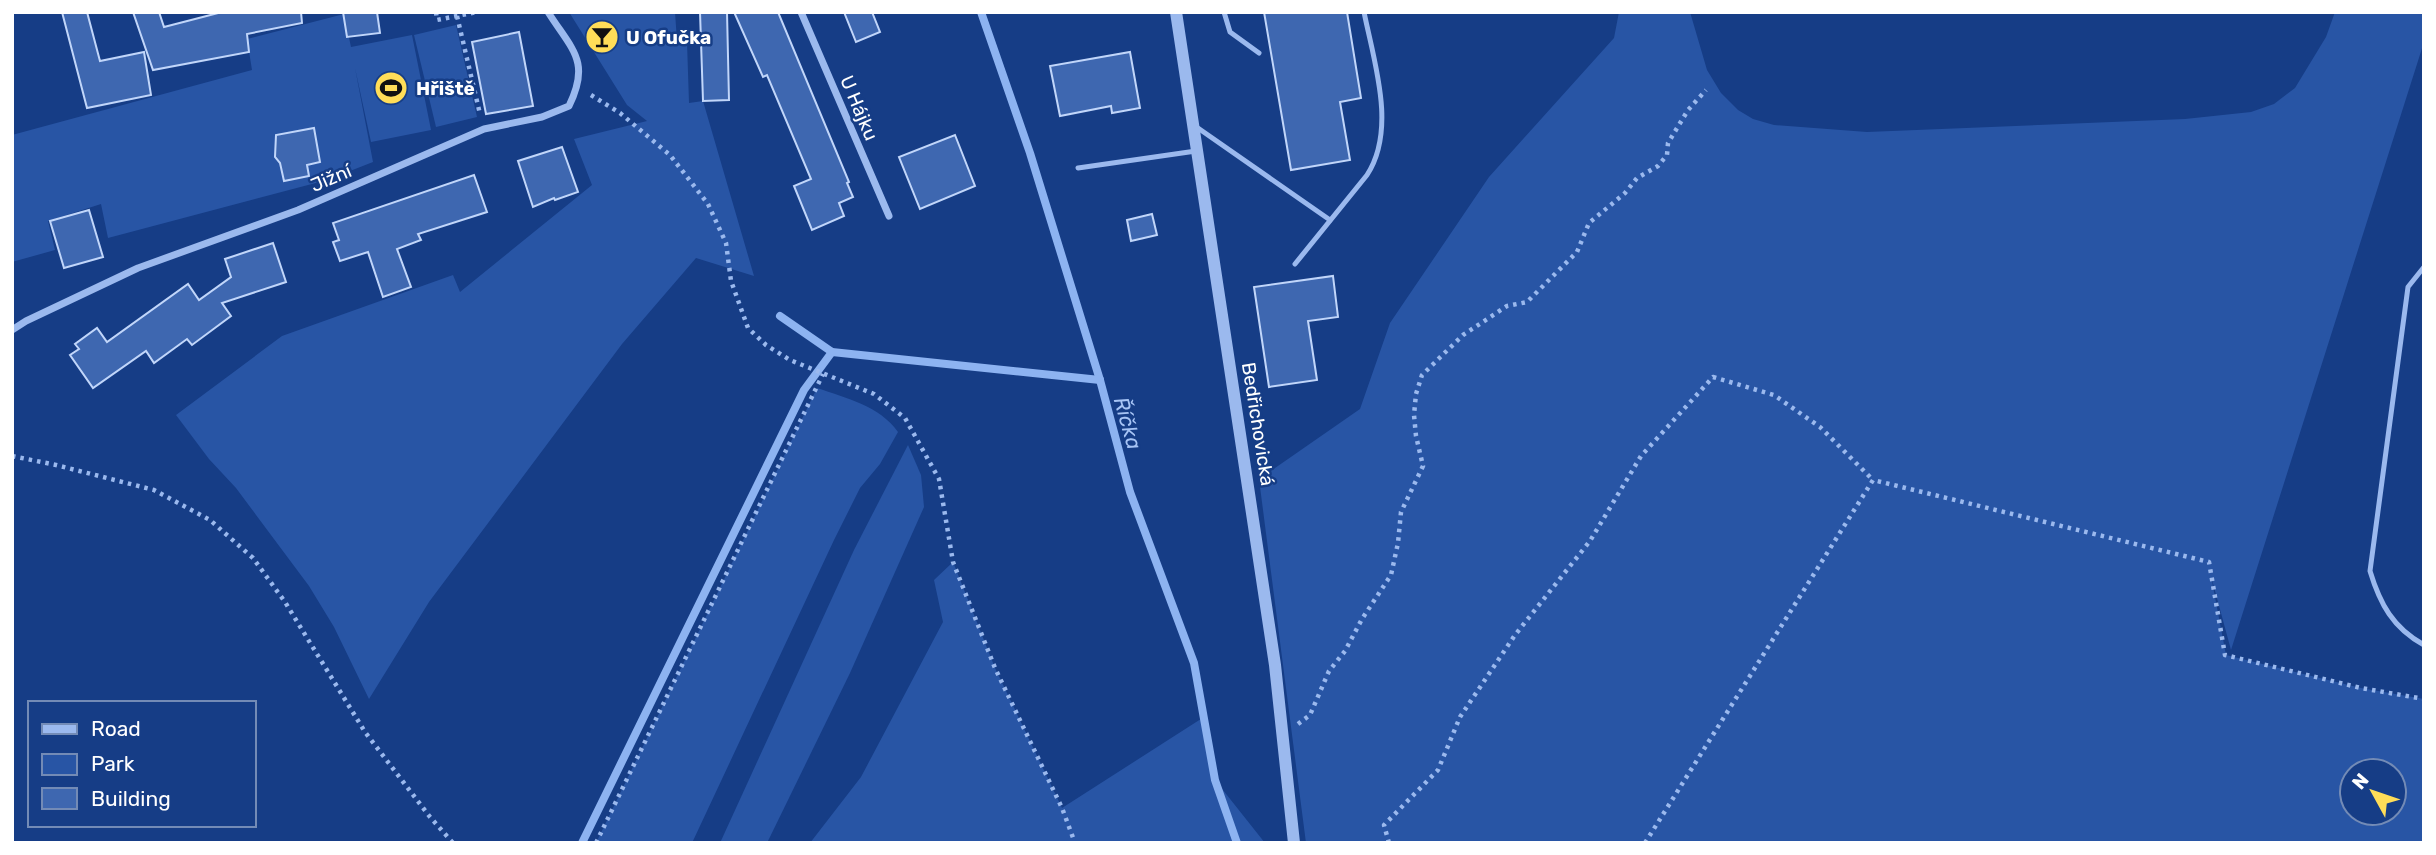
<svg xmlns="http://www.w3.org/2000/svg" width="2436" height="855" viewBox="0 0 2436 855" font-family="Rubik,sans-serif">
<rect width="100%" height="100%" fill="#163d86"/>
<g fill="#2855a5" fill-rule="evenodd">
<path d="M569,12H675L677,41L687,42L689,103L703,101L754,276L696,258L622,344L429,602L369,699L334,627L309,586L236,488L209,459L176,415L282,336L453,275L460,292L592,185L574,139L647,121L627,105Z"/>
<path d="M1619,12H1690L1707,70L1721,93L1738,110L1753,119L1774,125L1867,132L2185,119L2251,112L2274,104L2295,88L2326,37L2335,12H2424V42L2231,650L2211,576L2226,655L2361,688L2424,699V843H1306L1259,479L1360,409L1390,323L1489,177L1614,38ZM2352,771H2394V813H2352Z"/>
<path d="M344,14L351,47L412,35L431,130L371,142L355,68L373,162L327,180L108,238L101,204L48,221L55,250L12,262V135L252,70L247,39Z"/>
<path d="M456,25L477,117L436,127L414,35Z"/>
<path d="M817,388C846,398 880,406 898,432L880,464L860,488L834,540L692,843H596Z"/>
<path d="M908,445L921,475L924,507L850,673L767,843H720L854,550Z"/>
<path d="M953,562L995,668L1062,808L1204,717L1215,780L1265,843H810L861,777L943,622L934,580Z"/>
</g>
<g fill="none" stroke-linecap="round" stroke-linejoin="round">
<g stroke="#8db3f1" stroke-width="8">
<path d="M981,12L1030,153L1100,380L1130,492L1194,663L1215,780L1237,843"/>
<path d="M780,316L832,352L1100,380"/>
<path d="M582,843L804,390L832,352"/>
</g>
</g>
<g fill="#3e67b0" stroke="#c1d6fa" stroke-width="2">
<path d="M62,12H87L100,61L144,52L151,95L87,108Z"/>
<path d="M133,12H159L164,27L222,12H301L302,23L247,34L249,52L153,70Z"/>
<path d="M343,12H377L380,33L347,37Z"/>
<path d="M700,12H727L729,100L703,101Z"/>
<path d="M734,12H778L849,182L847,183L853,197L839,203L844,216L812,230L794,186L811,179L767,75L763,77Z"/>
<path d="M844,12H872L880,32L856,42Z"/>
<path d="M1264,12H1347L1361,98L1340,102L1350,160L1291,170Z"/>
<path d="M519,32L533,106L486,114L472,42Z"/>
<path d="M1130,52L1140,108L1112,113L1111,106L1060,116L1050,66Z"/>
<path d="M314,128L320,162L307,165L309,176L284,181L280,163L275,157L276,135Z"/>
<path d="M955,135L975,186L920,209L899,157Z"/>
<path d="M562,147L578,192L555,200L554,198L533,207L518,161Z"/>
<path d="M474,175L487,212L418,234L421,240L397,249L411,287L383,297L368,252L340,261L333,242L339,240L333,223Z"/>
<path d="M89,210L103,257L64,268L50,221Z"/>
<path d="M1152,214L1157,235L1131,241L1127,220Z"/>
<path d="M273,243L286,282L222,303L231,316L192,345L187,339L154,363L146,351L93,388L70,355L79,349L75,344L97,328L107,342L188,284L199,300L231,277L225,259Z"/>
<path d="M1333,276L1338,317L1308,321L1317,380L1269,387L1254,287Z"/>
</g>
<g fill="none" stroke-linecap="round" stroke-linejoin="round">
<g stroke="#9bb9ee" stroke-width="4.5" stroke-dasharray="3.5 5" stroke-linecap="butt">
<path d="M436,12L437,20L477,12"/>
<path d="M457,16L480,114"/>
<path d="M591,95L620,113L670,155L708,204L726,243L731,281L748,328L766,345L790,360L874,394L905,418L939,479L953,562L995,668L1062,808L1075,843"/>
<path d="M12,456L56,465L154,490L210,520L253,558L285,602L365,732L430,817L453,843"/>
<path d="M1298,724L1310,715L1329,671L1345,651L1362,619L1391,575L1398,543L1401,512L1423,466L1416,436L1414,415L1416,394L1422,375L1463,335L1507,306L1527,302L1577,252L1589,223L1625,193L1637,178L1658,166L1667,155L1668,143L1688,110L1706,90"/>
<path d="M596,843L823,374"/>
<path d="M1389,843L1384,825L1438,770L1460,717L1515,635L1590,541L1641,456L1713,377L1774,395L1820,427L1873,480"/>
<path d="M1645,843L1873,480L2209,562L2225,655L2361,688L2424,699"/>
</g>
<g stroke="#9bb9ee" stroke-width="5">
<path d="M1224,12L1230,32L1259,53"/>
<path d="M1195,126L1330,220"/>
<path d="M1078,168L1196,151"/>
<path d="M1295,264L1367,175C1397,129 1374,62 1364,12"/>
<path d="M2424,267L2408,287L2370,571C2380,604 2393,628 2424,645"/>
</g>
<g stroke="#9bb9ee" stroke-width="7">
<path d="M801,12L889,216"/>
<path d="M12,330L26,321L138,268L298,210L484,129L542,117L569,106C591,61 572,50 548,12"/>
</g>
<path stroke="#9bb9ee" stroke-width="12" d="M1176,12L1275,665L1294,843"/>
</g>
<defs>
<symbol id="bar-disc" viewBox="-11 -11 22 22"><circle r="9.5" fill="#ffdd58" stroke="#163d86"/><path d="M-6-5H6L.8 .8V4.5H3.5V6h-7V4.5H-.8V.8Z" fill="#111"/></symbol>
<symbol id="stadium-disc" viewBox="-11 -11 22 22"><circle r="9.5" fill="#ffdd58" stroke="#163d86"/><path d="M0-5a6.5 5 0 1 0 0 10a6.5 5 0 1 0 0-10ZM-3.5-1.8h7v3.6h-7Z" fill="#111"/></symbol>
</defs>
<g fill-rule="evenodd">
<use href="#bar-disc" x="583" y="18" width="38" height="38"/>
<use href="#stadium-disc" x="372" y="69" width="38" height="38"/>
</g>
<g text-anchor="middle" dominant-baseline="central" stroke-width="5" stroke-linejoin="round" paint-order="stroke">
<g font-size="19" font-weight="bold" fill="#fff" stroke="#163d86" text-anchor="start">
<text x="626" y="37">U Ofučka</text>
<text x="416" y="88">Hřiště</text>
</g>
<g font-size="19" fill="#fff" stroke="#163d86">
<text transform="translate(859 108) rotate(67)">U Hájku</text>
<text transform="translate(331 178) rotate(-23)">Jižní</text>
<text transform="translate(1258 424) rotate(81)">Bedřichovická</text>
</g>
<g font-size="21" font-style="italic" fill="#a7c4f5" stroke="#163d86">
<text transform="translate(1128 423) rotate(74)">Říčka</text>
</g>
</g>
<rect width="2436" height="855" fill="none" stroke="#ffffff" stroke-width="28"/>
<rect x="28" y="701" width="228" height="126" fill="#163d86" stroke="#738bb6" stroke-width="2"/>
<rect x="42" y="724" width="35" height="10" fill="#9bb9ee" stroke="#738bb6" stroke-width="2"/>
<text x="91" y="736" font-size="21" fill="#ffffff">Road</text>
<rect x="42" y="754" width="35" height="21" fill="#2855a5" stroke="#738bb6" stroke-width="2"/>
<text x="91" y="771" font-size="21" fill="#ffffff">Park</text>
<rect x="42" y="788" width="35" height="21" fill="#3e67b0" stroke="#738bb6" stroke-width="2"/>
<text x="91" y="806" font-size="21" fill="#ffffff">Building</text>
<g transform="translate(2373 792) rotate(310)"><circle r="33" fill="#163d86" stroke="#738bb6" stroke-width="2"/>
<path d="M0-5L12 26L0 18L-12 26Z" fill="#ffdd58"/>
<text y="-10" font-size="19" font-weight="bold" text-anchor="middle" fill="#ffffff">N</text>
</g>
</svg>
